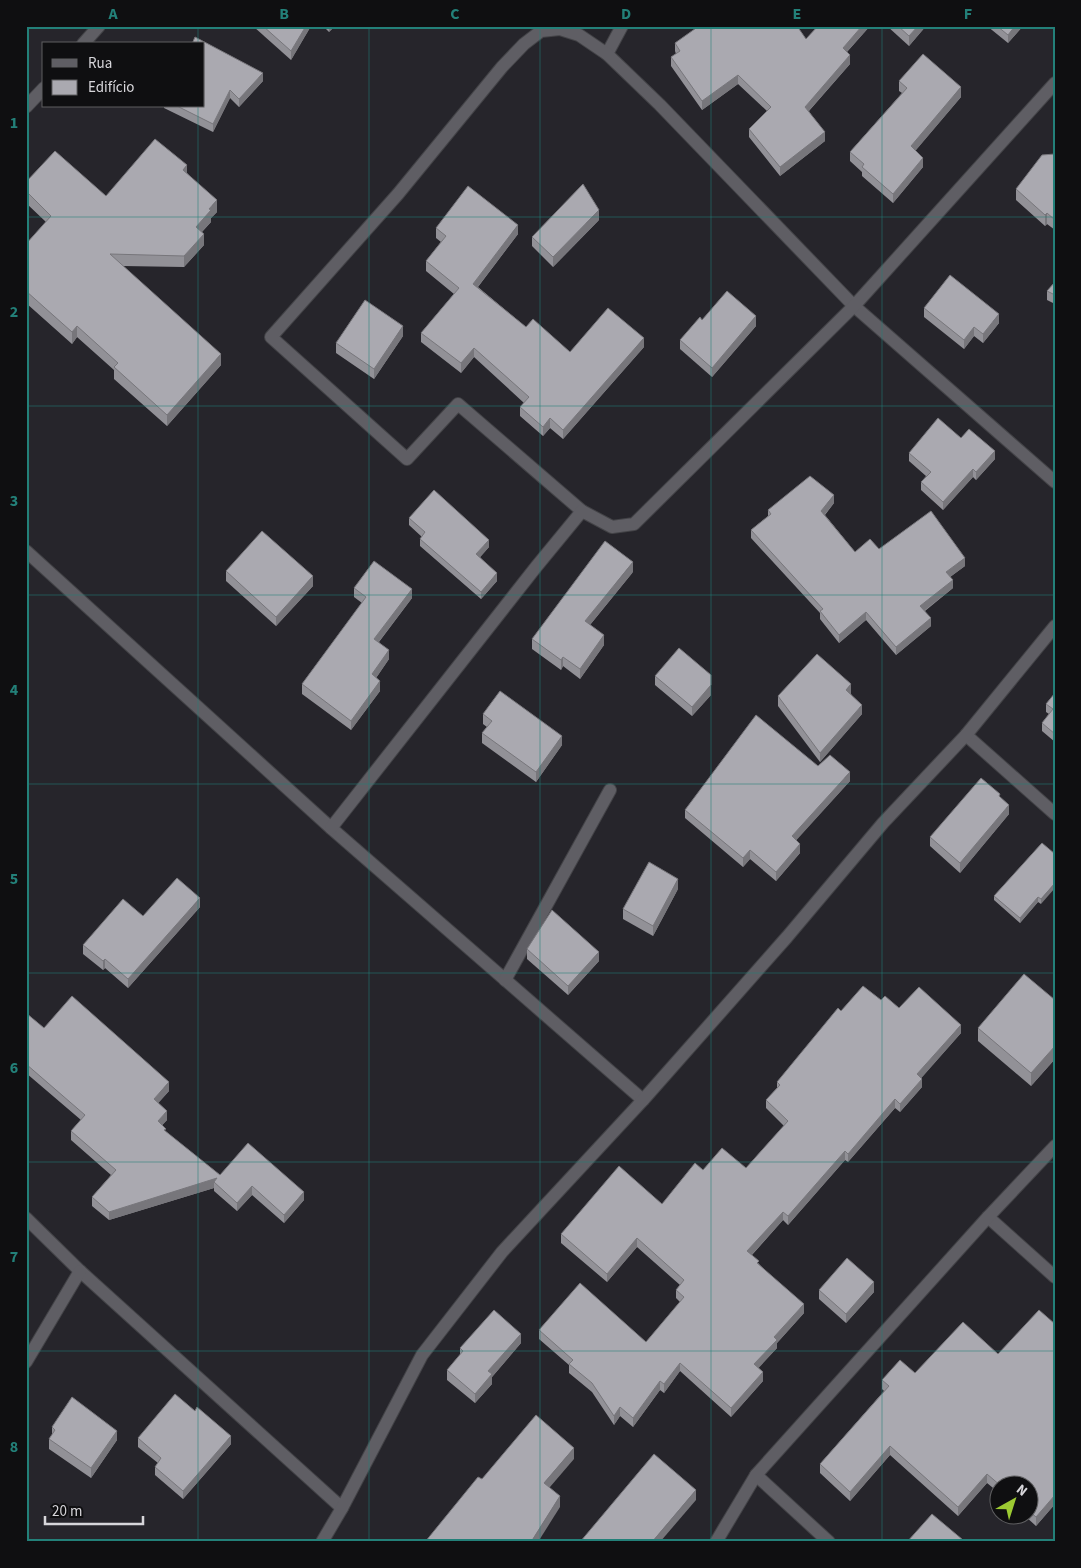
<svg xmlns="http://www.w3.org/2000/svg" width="1081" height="1568" viewBox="0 0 1081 1568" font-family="'Source Sans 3',sans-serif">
<rect width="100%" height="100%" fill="#26252b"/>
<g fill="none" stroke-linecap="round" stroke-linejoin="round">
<defs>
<g id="street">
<path d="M83,44L99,26"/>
<path d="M607,54L622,26"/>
<path d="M26,107L44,88"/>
<path d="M582,511L458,404L407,459L271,337L398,194L502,67L524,44L541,31L560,29L579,35L607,54L660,105L854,306L1055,482"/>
<path d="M26,551L331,828L643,1100"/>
<path d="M966,735L1055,814"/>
<path d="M331,828L536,567L582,511L612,527L634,524L854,306L1055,83"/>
<path d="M505,980L610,790"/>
<path d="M988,1217L1055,1277"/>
<path d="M26,1218L80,1271L342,1508"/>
<path d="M26,1362L80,1271"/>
<path d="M756,1475L829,1542"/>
<path d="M322,1542L342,1508L422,1355L502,1252L643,1100L787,937L883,823L966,735L1055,626"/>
<path d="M716,1542L756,1475L988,1217L1055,1146"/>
</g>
</defs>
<use href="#street" stroke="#434347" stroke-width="14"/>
<use href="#street" stroke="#5f5e64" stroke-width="12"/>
</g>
<g fill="#929197">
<path d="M253,26H311L291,60Z"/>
<path d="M323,26H335L329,32Z"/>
<path d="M818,26H870L847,52L850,64L809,111L825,141L780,176L749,137V129L767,111L738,84L702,110L671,66V57L676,54L675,51V43L806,39Z"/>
<path d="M887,26H926L909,46Z"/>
<path d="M987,26H1023L1008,43Z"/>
<path d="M204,44L263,81L239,107L230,98L213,132L164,108V106H204Z"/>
<path d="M899,81L961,97L915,151L923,167L893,203L862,176V172L850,161V152L902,93L899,91Z"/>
<path d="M1055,154V230L1047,224L1045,226L1016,200V189Z"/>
<path d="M187,173L217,212L211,218V222L202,232L204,245L184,267L123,266L221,365L167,426L114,379V370L77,337L72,344L26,303V244L46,222L26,203V182L106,196Z"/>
<path d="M599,220L553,267L532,246V237Z"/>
<path d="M436,228L518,234L478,287L526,327L570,352L644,347L563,439L550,428L543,436L520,416V407L524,403L474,357L461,373L421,342V333L454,294L426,271V261L441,242L436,238Z"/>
<path d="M1055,282V304L1047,300V291Z"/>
<path d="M924,308L999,323L983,343L974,336L964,349L924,317Z"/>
<path d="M702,320L756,326L712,377L680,349V340Z"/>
<path d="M403,336L374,379L336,353V343Z"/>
<path d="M961,438L995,459L976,480L973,477L943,510L921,490V482L926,476L909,461V453Z"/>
<path d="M834,503L825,515L855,552L879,549L965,566L950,577L953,588L925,611L931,626L896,655L866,620L839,643L820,619V613L751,538V530L768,516V510Z"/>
<path d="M409,518L489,547L480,557L497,581L481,599L420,546V539L422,537L409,525Z"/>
<path d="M226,571L313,586L276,626L226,581Z"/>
<path d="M633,572L590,625L604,645L580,679L563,666L561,670L532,649V639Z"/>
<path d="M354,588L412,598L379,642L389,659L376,678L380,691L351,730L302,694V684L362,603L354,597Z"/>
<path d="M655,676L711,695L692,716L655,685Z"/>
<path d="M1055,693V742L1042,731V723L1049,714L1046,712V704Z"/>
<path d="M851,694L862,714L820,762L778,706V696Z"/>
<path d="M483,714L562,745L536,782L482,743V733L487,727L483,724Z"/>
<path d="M818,766L850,781L796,840L800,853L776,881L750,859L743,867L685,818V810Z"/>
<path d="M1000,797L1009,814L960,873L930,846V837Z"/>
<path d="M1042,843L1041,904L1038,902L1020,923L994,900V896Z"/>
<path d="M678,889L653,936L623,919V909Z"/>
<path d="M200,907L128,988L105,968L103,970L83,954V945L143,916Z"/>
<path d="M527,949L599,961L568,995L527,959Z"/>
<path d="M881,1000L961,1033L921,1078L922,1087L900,1112L895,1108L848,1162L845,1160L788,1225L783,1220L752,1255L759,1264L804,1313L777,1343V1348L758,1368L763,1381L731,1417L680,1371L664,1393L660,1390L633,1427L620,1416L614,1425L592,1392L569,1373V1365L539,1339V1330L646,1342L680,1302L676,1298V1290L680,1285L637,1247L607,1282L561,1243V1234L662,1204L703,1170L746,1168L784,1126L766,1108V1100L777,1088V1082L841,1011Z"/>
<path d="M1055,1000V1059L1031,1086L978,1041V1028Z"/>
<path d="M26,1013L44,1028L169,1091L158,1103L167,1120L162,1125L166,1132L220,1175L304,1200L284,1223L252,1195L237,1211L214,1191V1188L109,1220L92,1206V1197L111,1175L71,1140V1131L81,1120L26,1073Z"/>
<path d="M819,1290L874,1292L846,1323L819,1299Z"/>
<path d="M1055,1324V1504L1036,1526L1025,1516H1028V1486H998V1492L987,1483L958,1516L890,1455L850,1501L820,1473V1464L884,1391L882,1389V1380L915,1373L998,1354Z"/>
<path d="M521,1343L492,1377V1384L475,1403L447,1380V1370L460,1355V1348Z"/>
<path d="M195,1411L231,1444L183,1499L155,1475V1467L158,1463L138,1447V1438Z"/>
<path d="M52,1427L117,1440L91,1478L49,1449V1439L52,1435Z"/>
</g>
<g fill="#77767b">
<path d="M306,26H311L291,60V51Z"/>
<path d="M329,26H335L329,32Z"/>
<path d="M862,26H870L843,56V48Z"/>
<path d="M918,26H926L909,46V36Z"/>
<path d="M1015,26H1023L1008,43V35Z"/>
<path d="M850,55V64L805,115V107Z"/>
<path d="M263,73V81L239,107V99Z"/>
<path d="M738,75V84L702,110V101Z"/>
<path d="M961,87V97L911,156V146Z"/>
<path d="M230,90V98L213,132V124Z"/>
<path d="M825,132V141L780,176V167Z"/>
<path d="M923,158V167L893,203V194Z"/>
<path d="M187,165V177L183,170Z"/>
<path d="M217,200V212L211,218V222L196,238V227L209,209Z"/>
<path d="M599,210V220L553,267V257Z"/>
<path d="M1047,213V224L1045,226V215Z"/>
<path d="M518,225V234L473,293V284Z"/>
<path d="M204,234V245L184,267V256Z"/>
<path d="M999,314V323L983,343V334Z"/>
<path d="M756,316V326L712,377V368Z"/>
<path d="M77,326V337L72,344V332Z"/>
<path d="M403,326V336L374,379V369Z"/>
<path d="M974,327V336L964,349V340Z"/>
<path d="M644,338V347L563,439V430Z"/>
<path d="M474,348V357L461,373V363Z"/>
<path d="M221,354V365L167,426V415Z"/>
<path d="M550,418V428L543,436V427Z"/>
<path d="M995,451V459L976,480V472Z"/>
<path d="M973,469V477L943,510V502Z"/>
<path d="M834,495V503L821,519V511Z"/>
<path d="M489,540V547L476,562V554Z"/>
<path d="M965,558V566L946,580V572Z"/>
<path d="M633,562V572L585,631V621Z"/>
<path d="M497,573V581L481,599V592Z"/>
<path d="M313,576V586L276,626V617Z"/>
<path d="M953,580V588L920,614V606Z"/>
<path d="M412,589V598L374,648V639Z"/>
<path d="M866,612V620L839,643V635Z"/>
<path d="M931,618V626L896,655V647Z"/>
<path d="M604,635V645L580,679V669Z"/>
<path d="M389,650V659L372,684V674Z"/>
<path d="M563,657V666L561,670V660Z"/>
<path d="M380,681V691L351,730V721Z"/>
<path d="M851,684V694L846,700V690Z"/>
<path d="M711,685V695L692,716V707Z"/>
<path d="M862,705V714L820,762V753Z"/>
<path d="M562,736V745L536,782V772Z"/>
<path d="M850,772V781L792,845V836Z"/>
<path d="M1009,805V814L960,873V863Z"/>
<path d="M800,844V853L776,881V872Z"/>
<path d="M750,850V859L743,867V858Z"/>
<path d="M678,879V889L653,936V926Z"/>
<path d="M1055,883V888L1041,904V899Z"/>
<path d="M1038,897V902L1020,923V918Z"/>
<path d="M200,898V907L128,988V979Z"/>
<path d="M599,952V961L568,995V986Z"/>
<path d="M105,959V968L103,970V961Z"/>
<path d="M961,1025V1033L917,1083V1074Z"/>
<path d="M1055,1046V1059L1031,1086V1073Z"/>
<path d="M922,1079V1087L900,1112V1104Z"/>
<path d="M169,1082V1091L154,1108V1099Z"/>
<path d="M895,1099V1108L848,1162V1154Z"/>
<path d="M167,1111V1120L158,1130V1121Z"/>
<path d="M845,1151V1160L788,1225V1216Z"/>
<path d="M217,1178L214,1182V1188L109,1220V1212Z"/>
<path d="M252,1186V1195L237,1211V1203Z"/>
<path d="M304,1192V1200L284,1223V1215Z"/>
<path d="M783,1212V1220L747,1260V1251Z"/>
<path d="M637,1238V1247L607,1282V1274Z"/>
<path d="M874,1282V1292L846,1323V1314Z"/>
<path d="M804,1304V1313L777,1343V1348L754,1373V1364L774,1337Z"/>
<path d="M521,1334V1343L492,1377V1384L475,1403V1394L488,1371Z"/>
<path d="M680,1363V1371L664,1393V1384Z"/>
<path d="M763,1372V1381L731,1417V1408Z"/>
<path d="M660,1381V1390L633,1427V1418Z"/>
<path d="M620,1407V1416L614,1425V1416Z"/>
<path d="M117,1431V1440L91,1478V1468Z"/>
<path d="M231,1436V1444L183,1499V1491Z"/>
<path d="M890,1446V1455L850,1501V1492Z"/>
<path d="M574,1448V1459L544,1494V1483Z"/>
<path d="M987,1474V1483L958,1516V1507Z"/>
<path d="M696,1490V1500L660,1542H652Z"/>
<path d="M1055,1495V1504L1036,1526V1517Z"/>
<path d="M560,1496V1507L538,1542H531Z"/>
</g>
<g fill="#aaa9b0" stroke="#77767b">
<path d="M263,26H306L291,51Z"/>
<path d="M699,26H797L806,39L818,26H862L843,48L850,55L805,107L825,132L780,167L749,129L771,107L738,75L702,101L671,57L680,51L675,43Z"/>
<path d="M898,26H918L909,36Z"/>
<path d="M997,26H1015L1008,35Z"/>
<path d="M195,37L263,73L239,99L230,90L213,124L177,106H204V44H192Z"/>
<path d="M923,54L961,87L911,146L923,158L893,194L862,167L864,164L850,152L907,88L899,81Z"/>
<path d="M155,139L187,165L183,170L217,200L209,209L211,210L196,227L204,234L184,256L110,254L221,354L167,415L114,367L118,363L77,326L72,332L26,291V244L51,216L26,191V182L55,151L106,196Z"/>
<path d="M1055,154V220L1047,213L1045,215L1016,189L1042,155Z"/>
<path d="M583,184L599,210L553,257L532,237Z"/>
<path d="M468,186L518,225L473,284L526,327L533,319L570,352L608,308L644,338L563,430L550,418L543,427L520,407L529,397L474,348L461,363L421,333L459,288L426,261L446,236L436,228Z"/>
<path d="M950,275L999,314L983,334L974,327L964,340L924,308Z"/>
<path d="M1055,282V295L1047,291Z"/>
<path d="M727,291L756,316L712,368L680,340L700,317L702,320Z"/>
<path d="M365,300L403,326L374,369L336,343Z"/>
<path d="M938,418L961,438L969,429L995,451L976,472L973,469L943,502L921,482L931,472L909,453Z"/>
<path d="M810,476L834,495L821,511L855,552L870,539L879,549L931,511L965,558L946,572L953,580L920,606L931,618L896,647L866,612L839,635L820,611L823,609L751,530L771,514L768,510Z"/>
<path d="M434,490L489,540L476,554L497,573L481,592L420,539L425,532L409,518Z"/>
<path d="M262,531L313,576L276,617L226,571Z"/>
<path d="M605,541L633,562L585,621L604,635L580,669L563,657L561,660L532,639Z"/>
<path d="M374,561L412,589L374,639L389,650L372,674L380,681L351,721L302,684L366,597L354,588Z"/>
<path d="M679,648L711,675V685L692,707L655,676Z"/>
<path d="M817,654L851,684L846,690L862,705L820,753L778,696Z"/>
<path d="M500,691L562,736L536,772L482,733L492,721L483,714Z"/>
<path d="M1055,693V734L1042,723L1053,709L1046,704Z"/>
<path d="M756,715L818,766L830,755L850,772L792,836L800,844L776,872L750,850L743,858L685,810Z"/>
<path d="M981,778L1000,794L999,796L1009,805L960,863L930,837Z"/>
<path d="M1042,843L1055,854V883L1041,899L1038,897L1020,918L994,896Z"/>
<path d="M649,862L678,879L653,926L623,909Z"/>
<path d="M177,878L200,898L128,979L105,959L103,961L83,945L123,899L143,916Z"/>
<path d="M552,910L599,952L568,986L527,949Z"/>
<path d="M1024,974L1055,1000V1046L1031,1073L978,1028Z"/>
<path d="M863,986L881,1000L885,996L899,1008L919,987L961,1025L917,1074L922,1079L900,1104L895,1099L848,1154L845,1151L788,1216L783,1212L747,1251L759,1261L757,1263L804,1304L774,1337L777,1340L754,1364L763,1372L731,1408L680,1363L664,1384L660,1381L633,1418L620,1407L614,1416L592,1383L569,1364L573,1360L539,1330L580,1283L646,1342L684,1297L676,1290L684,1280L637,1238L607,1274L561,1234L619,1166L662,1204L695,1163L703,1170L722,1148L746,1168L788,1121L766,1100L780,1085L777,1082L838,1008L841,1011Z"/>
<path d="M72,996L169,1082L154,1099L167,1111L158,1121L166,1129L164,1130L220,1175L248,1143L304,1192L284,1215L252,1186L237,1203L214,1182L217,1178L109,1212L92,1197L116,1170L71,1131L85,1115L26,1064V1013L44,1028Z"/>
<path d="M847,1258L874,1282L846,1314L819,1290Z"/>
<path d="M494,1310L521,1334L488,1371L492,1374L475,1394L447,1370L463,1351L460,1348Z"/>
<path d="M1039,1310L1055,1324V1495L1036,1517L1028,1510V1486H1001L987,1474L958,1507L890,1446L850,1492L820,1464L889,1386L882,1380L900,1360L915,1373L963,1322L998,1354Z"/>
<path d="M175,1394L195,1411L197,1407L231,1436L183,1491L155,1467L161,1458L138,1438Z"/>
<path d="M72,1397L117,1431L91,1468L49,1439L55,1430L52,1427Z"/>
<path d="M536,1415L574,1448L544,1483L560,1496L531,1542H425L478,1477L482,1479Z"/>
<path d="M654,1454L696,1490L652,1542H580Z"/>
<path d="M932,1514L963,1540L962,1542H907Z"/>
</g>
<path fill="none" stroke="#238079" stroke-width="1" stroke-opacity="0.55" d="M198,26V44M369,26V1542M540,26V1542M711,26V1542M882,26V1542M198,106V1542M26,217H1055M26,406H1055M26,595H1055M26,784H1055M26,973H1055M26,1162H1055M26,1351H1055"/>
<rect width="1081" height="1568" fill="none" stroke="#0f0f11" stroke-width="55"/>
<rect x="42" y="42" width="162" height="65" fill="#0f0f11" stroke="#5f5f61"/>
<rect x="52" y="59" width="25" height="8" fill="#5f5e64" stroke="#5f5f61"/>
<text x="88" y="68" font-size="15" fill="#d7d6da">Rua</text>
<rect x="52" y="80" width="25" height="15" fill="#aaa9b0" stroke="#5f5f61"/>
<text x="88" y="92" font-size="15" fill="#d7d6da">Edifício</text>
<g transform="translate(1014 1500) rotate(39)"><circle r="24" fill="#0f0f11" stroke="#5f5f61"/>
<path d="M0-4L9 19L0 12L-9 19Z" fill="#9cca32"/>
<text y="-8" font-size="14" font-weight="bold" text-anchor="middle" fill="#d7d6da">N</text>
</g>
<path d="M45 1516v8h98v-8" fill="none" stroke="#d7d6da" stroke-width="2.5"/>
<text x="52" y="1516" font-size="15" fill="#d7d6da" stroke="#0f0f11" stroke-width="4" paint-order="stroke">20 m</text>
<rect x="28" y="28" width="1026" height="1512" fill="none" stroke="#238079" stroke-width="2"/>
<g font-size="16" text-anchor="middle" font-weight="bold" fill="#238079">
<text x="113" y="19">A</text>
<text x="284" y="19">B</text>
<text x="455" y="19">C</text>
<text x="626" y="19">D</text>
<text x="797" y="19">E</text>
<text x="968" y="19">F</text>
<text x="14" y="128">1</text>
<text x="14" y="317">2</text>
<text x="14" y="506">3</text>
<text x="14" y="695">4</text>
<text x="14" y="884">5</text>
<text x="14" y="1073">6</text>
<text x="14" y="1262">7</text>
<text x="14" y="1452">8</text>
</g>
</svg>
